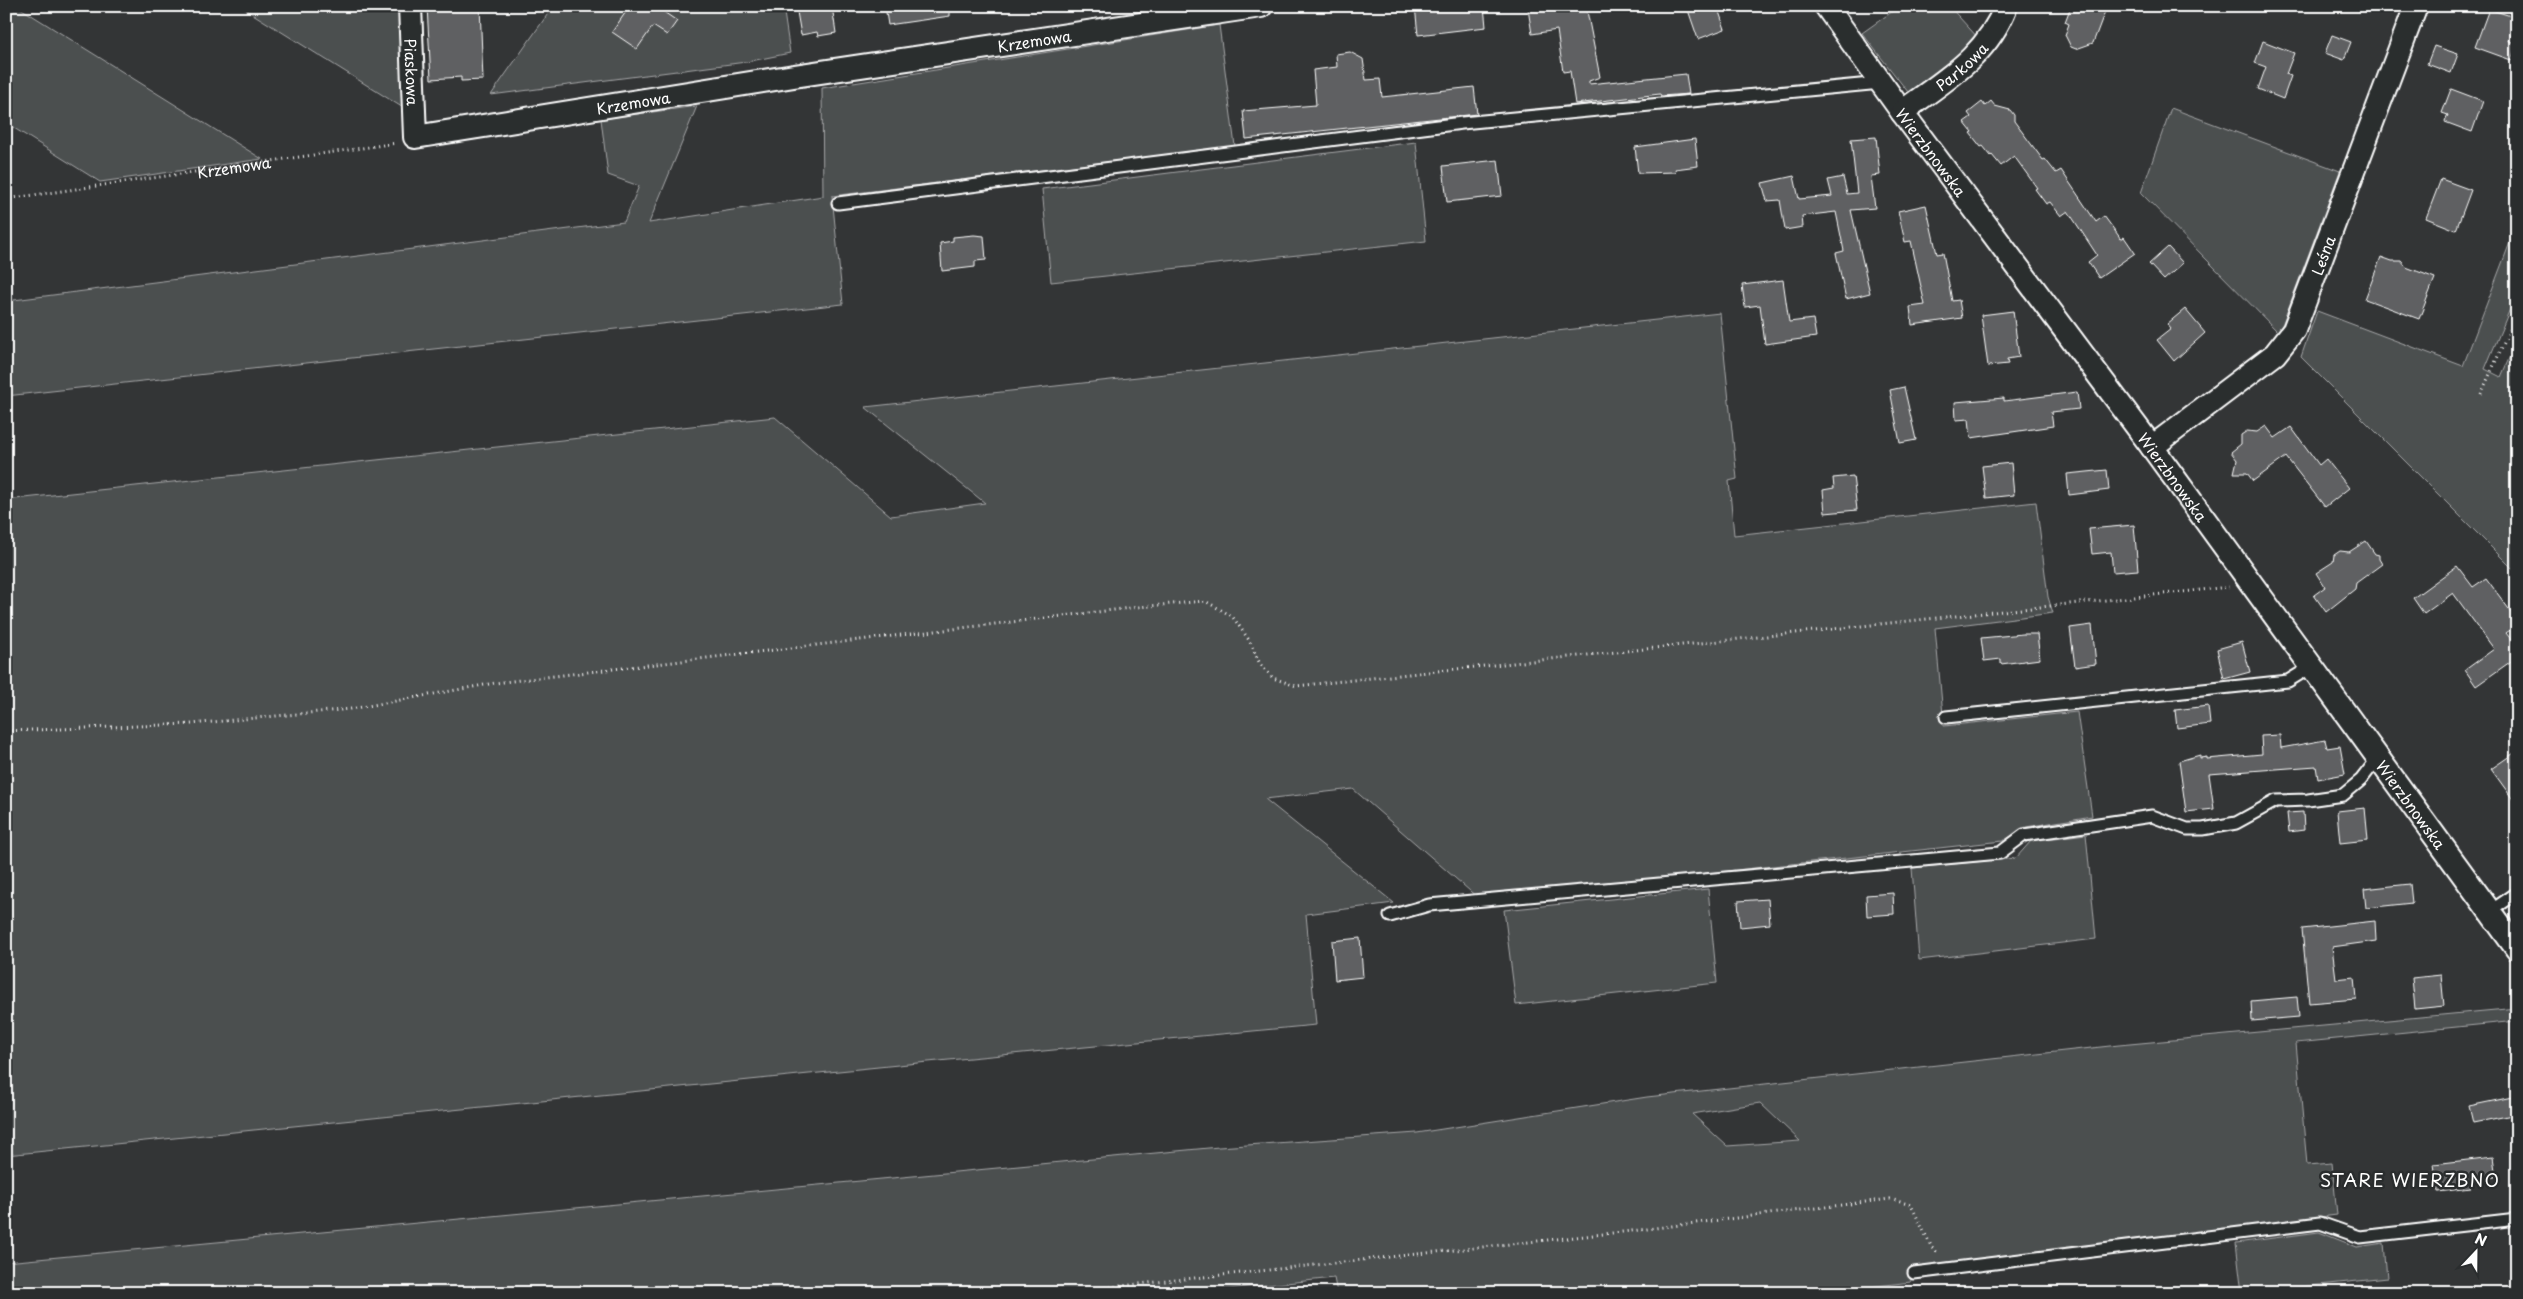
<svg xmlns="http://www.w3.org/2000/svg" width="2523" height="1299" viewBox="0 0 2523 1299" font-family="'Playpen Sans',sans-serif">
<rect width="100%" height="100%" fill="#333536"/>
<filter id="ink" filterUnits="userSpaceOnUse"><feTurbulence type="fractalNoise" baseFrequency=".02" numOctaves="2"/><feDisplacementMap in="SourceGraphic" scale="10" xChannelSelector="R" yChannelSelector="G"/><feConvolveMatrix kernelMatrix="1 2 1 2 8 2 1 2 1" color-interpolation-filters="sRGB"/></filter>
<g filter="url(#ink)">
<g fill="#4c4f50" stroke="#a6a7a8" fill-rule="evenodd">
<path d="M6,6H17L262,159L100,182L6,123Z"/>
<path d="M240,6H402L405,109Z"/>
<path d="M551,6H783L790,53L746,62L491,95L552,8Z"/>
<path d="M1900,6H1949L1979,39L1908,92L1862,33Z"/>
<path d="M1219,25L1235,146L832,196L843,304L6,396V301L624,222L639,186L608,175L601,119L697,106L649,223L823,196L822,88Z"/>
<path d="M2171,108L2340,171L2279,333L2141,193Z"/>
<path d="M1416,142L1426,241L1051,282L1042,189Z"/>
<path d="M2517,224V292L2485,369L2501,377L2517,340V573L2301,357L2317,311L2463,366Z"/>
<path d="M1720,313L1737,479L1729,481L1734,535L2036,502L2048,597L2053,613L1935,628L1944,726L2077,712L2092,816L2026,827L2003,841L1478,898L1353,789L1265,799L1394,903L1306,914L1316,1025L928,1062L6,1155V500L775,417L891,516L985,503L865,407Z"/>
<path d="M2086,834L2096,939L1919,960L1912,868L2016,858L2031,841Z"/>
<path d="M1708,889L1717,983L1516,1005L1504,910Z"/>
<path d="M2517,1008V1021L2296,1043L2307,1165L2332,1163L2337,1215L1910,1267L1911,1282L1817,1293H1337L1334,1278L1190,1293H6V1262L1219,1147L1417,1133L1647,1097L2119,1045ZM1760,1103L1800,1141L1727,1146L1692,1114Z"/>
<path d="M2319,1232L2357,1247L2384,1243L2387,1278L2242,1293L2236,1243Z"/>
</g>
<g fill="#5f6162" stroke="#fff">
<path d="M427,6H480L483,80L461,81V77L431,79Z"/>
<path d="M630,6H655L677,21L667,35L653,26L637,49L612,32Z"/>
<path d="M796,6H832L836,33L818,36L817,32L801,35Z"/>
<path d="M885,6H950V16L888,25Z"/>
<path d="M1415,6H1484L1486,27L1418,35Z"/>
<path d="M1548,6H1586L1600,77L1589,81V84L1686,74L1689,94L1661,96L1660,94L1575,104L1570,71L1563,72L1557,30L1532,34L1528,9Z"/>
<path d="M1699,6H1717L1725,29L1698,39L1688,10Z"/>
<path d="M2071,6H2107L2093,43L2076,49L2071,47L2065,35L2069,24L2065,22Z"/>
<path d="M2489,9L2517,18L2509,41L2517,43L2511,60L2475,47Z"/>
<path d="M2332,35L2351,42L2344,60L2325,53Z"/>
<path d="M2263,41L2294,53L2286,74L2291,76L2283,99L2258,89L2266,67L2255,63Z"/>
<path d="M2434,46L2458,54L2451,73L2427,64Z"/>
<path d="M1350,52L1363,59L1366,80L1380,79L1382,97L1474,87L1477,114L1246,139L1243,111L1316,105L1313,70L1337,67L1336,54Z"/>
<path d="M2451,89L2483,101L2472,132L2445,122L2448,115L2442,113Z"/>
<path d="M1991,101L1995,106L2010,110L2014,115V121L2043,160L2045,159L2056,173L2061,170L2096,222L2104,216L2121,239L2124,237L2135,253L2099,278L2088,262L2097,255L2068,211L2061,216L2050,202L2046,204L2035,189L2037,188L2014,156L2001,166L1992,155L1991,156L1983,146L1981,147L1970,133L1972,132L1964,122L1971,117L1968,113L1982,102L1985,106Z"/>
<path d="M1876,137L1880,175L1871,176L1875,208L1851,210L1870,293L1846,299L1836,253L1844,251L1836,212L1802,216L1803,227L1785,230L1780,200L1767,201L1762,183L1794,176L1799,199L1832,196L1828,180L1843,177L1847,194L1857,193L1851,139Z"/>
<path d="M1695,139L1698,166L1675,169L1676,172L1638,173L1635,147Z"/>
<path d="M1498,160L1502,196L1447,202L1443,166Z"/>
<path d="M2441,179L2471,190L2456,230L2426,218Z"/>
<path d="M1926,205L1937,254L1943,253L1952,301L1959,300L1962,318L1912,325L1910,307L1925,305L1911,241L1905,242L1898,211Z"/>
<path d="M974,235L984,236L986,260L975,261V267L942,271L940,243L953,241V237Z"/>
<path d="M2168,247L2183,263L2164,280L2149,264Z"/>
<path d="M2381,257L2392,261H2401L2406,267L2435,278L2419,319L2365,299Z"/>
<path d="M1783,280L1789,322L1813,319L1816,337L1765,344L1760,305L1745,307L1742,285Z"/>
<path d="M2185,309L2205,333L2174,361L2157,340L2171,329L2167,324Z"/>
<path d="M2013,311L2019,357L2007,359L2008,364L1988,366L1981,315Z"/>
<path d="M1904,387L1916,440L1900,443L1890,390Z"/>
<path d="M2077,392L2079,409L2051,412L2053,426L1971,438L1969,419L1956,420L1955,402L2004,398V401Z"/>
<path d="M2266,426L2275,438L2291,427L2319,465L2326,459L2349,488L2325,507L2286,457L2253,481L2247,473H2234L2237,460L2231,452L2241,444V435L2247,431L2257,432Z"/>
<path d="M2011,463L2014,495L1986,498L1982,466Z"/>
<path d="M2107,470L2109,490L2069,495L2067,474Z"/>
<path d="M1853,476L1857,510L1825,513L1823,490L1834,488L1833,478Z"/>
<path d="M2134,525L2138,570L2113,572L2111,552L2092,554L2089,529Z"/>
<path d="M2366,541L2375,554L2379,555V559L2382,564L2356,583L2355,589L2326,612L2314,595L2325,587L2316,573L2333,562L2334,555L2340,551L2349,552Z"/>
<path d="M2457,566L2473,587L2486,578L2517,620V625L2506,633L2517,647V657L2476,686L2465,670L2494,649L2453,593L2424,614L2413,598Z"/>
<path d="M2092,625L2096,664L2075,667L2070,628Z"/>
<path d="M2023,634H2037L2040,659L2001,664V659L1984,661L1981,638Z"/>
<path d="M2242,642L2250,672L2224,679L2217,649Z"/>
<path d="M2208,706L2210,724L2177,728L2175,710Z"/>
<path d="M2280,735L2281,748L2325,740L2327,748L2340,746L2345,774L2318,779L2316,766L2209,774L2214,809L2186,812L2179,761L2200,755V758L2207,757V759L2262,754L2261,736Z"/>
<path d="M2517,751V805L2491,769Z"/>
<path d="M2365,808L2368,840L2340,843L2337,811Z"/>
<path d="M2303,812L2304,830L2289,832L2287,813Z"/>
<path d="M2410,884L2412,903L2366,908L2364,889Z"/>
<path d="M1893,893L1894,914L1867,916L1866,895Z"/>
<path d="M1768,899L1770,924L1740,927L1738,901Z"/>
<path d="M2375,921L2376,941L2332,947L2336,979L2354,977L2356,999L2309,1003L2302,929Z"/>
<path d="M1360,938L1363,977L1335,980L1332,941Z"/>
<path d="M2441,975L2444,1006L2415,1009L2412,978Z"/>
<path d="M2297,997L2299,1017L2252,1021L2251,1001Z"/>
<path d="M2517,1096V1114L2473,1123L2469,1106Z"/>
<path d="M2493,1157L2496,1177L2469,1180L2470,1188L2438,1192L2434,1164Z"/>
</g>
<g fill="none" stroke-linecap="round" stroke-linejoin="round">
<defs>
<g id="lane">
<path d="M838,203L1462,123L1881,83"/>
<path d="M1946,717L2288,681L2311,667"/>
<path d="M2489,912L2517,893"/>
<path d="M1390,916L1429,905L2000,853L2024,835L2152,816L2187,829H2203L2236,823L2276,801L2308,800L2343,795L2361,780L2378,758"/>
<path d="M1914,1273L2320,1223L2360,1237L2517,1219"/>
</g>
<g id="street">
<path id="s2" d="M410,6L415,137L794,76L1261,6"/>
<path id="s3" d="M1826,6L1902,112L2152,447L2517,949"/>
<path id="s4" d="M1902,112C1944,80 1986,58 2006,6"/>
<path id="s5" d="M2152,447L2275,354L2294,330L2416,6"/>
</g>
</defs>
<use href="#lane" stroke="#fff" stroke-width="15"/>
<use href="#street" stroke="#fff" stroke-width="26"/>
<g stroke="#fff" stroke-width="3" stroke-dasharray="1 4" stroke-linecap="butt">
<path id="s1" d="M6,199L397,143"/>
<path d="M2481,394L2517,314"/>
<path d="M6,731L191,724L351,709L495,683L1139,607L1205,601L1232,616L1249,640L1260,664L1273,678L1296,686L2229,587"/>
<path d="M1055,1293L1631,1231L1890,1199L1911,1205L1932,1248L1939,1254"/>
</g>
<use href="#lane" stroke="#2a2d2e" stroke-width="11"/>
<use href="#street" stroke="#2a2d2e" stroke-width="22"/>
</g>
</g>
<g text-anchor="middle" dominant-baseline="central" stroke-width="5" stroke-linejoin="round" paint-order="stroke">
<g font-size="15" fill="#fff" stroke="#2a2d2e">
<text stroke="none"><textPath href="#s2" startOffset="758">Krzemowa</textPath></text>
<text stroke="none"><textPath href="#s4" startOffset="75">Parkowa</textPath></text>
<text stroke="none"><textPath href="#s2" startOffset="66">Piaskowa</textPath></text>
<text stroke="none"><textPath href="#s2" startOffset="352">Krzemowa</textPath></text>
<text stroke="none"><textPath href="#s3" startOffset="180">Wierzbnowska</textPath></text>
<text stroke="none"><textPath href="#s1" startOffset="230">Krzemowa</textPath></text>
<text stroke="none"><textPath href="#s5" startOffset="265">Leśna</textPath></text>
<text stroke="none"><textPath href="#s3" startOffset="585">Wierzbnowska</textPath></text>
<text stroke="none"><textPath href="#s3" startOffset="990">Wierzbnowska</textPath></text>
</g>
<g font-size="18" letter-spacing="1" fill="#fff" stroke="#2a2d2e">
<text x="2410" y="1179">STARE WIERZBNO</text>
</g>
</g>
<rect width="2523" height="1299" fill="none" stroke="#2a2d2e" stroke-width="25"/>
<rect x="12" y="12" width="2498" height="1274" fill="none" stroke="#fff" stroke-width="2" filter="url(#ink)"/>
<g transform="translate(2476 1252) rotate(22)" stroke="#2a2d2e" stroke-width="4" paint-order="stroke">
<path d="M0-4L9 19L0 12L-9 19Z" fill="#ffffff"/>
<text y="-8" font-size="14" font-weight="bold" text-anchor="middle" fill="#ffffff">N</text>
</g>
</svg>
